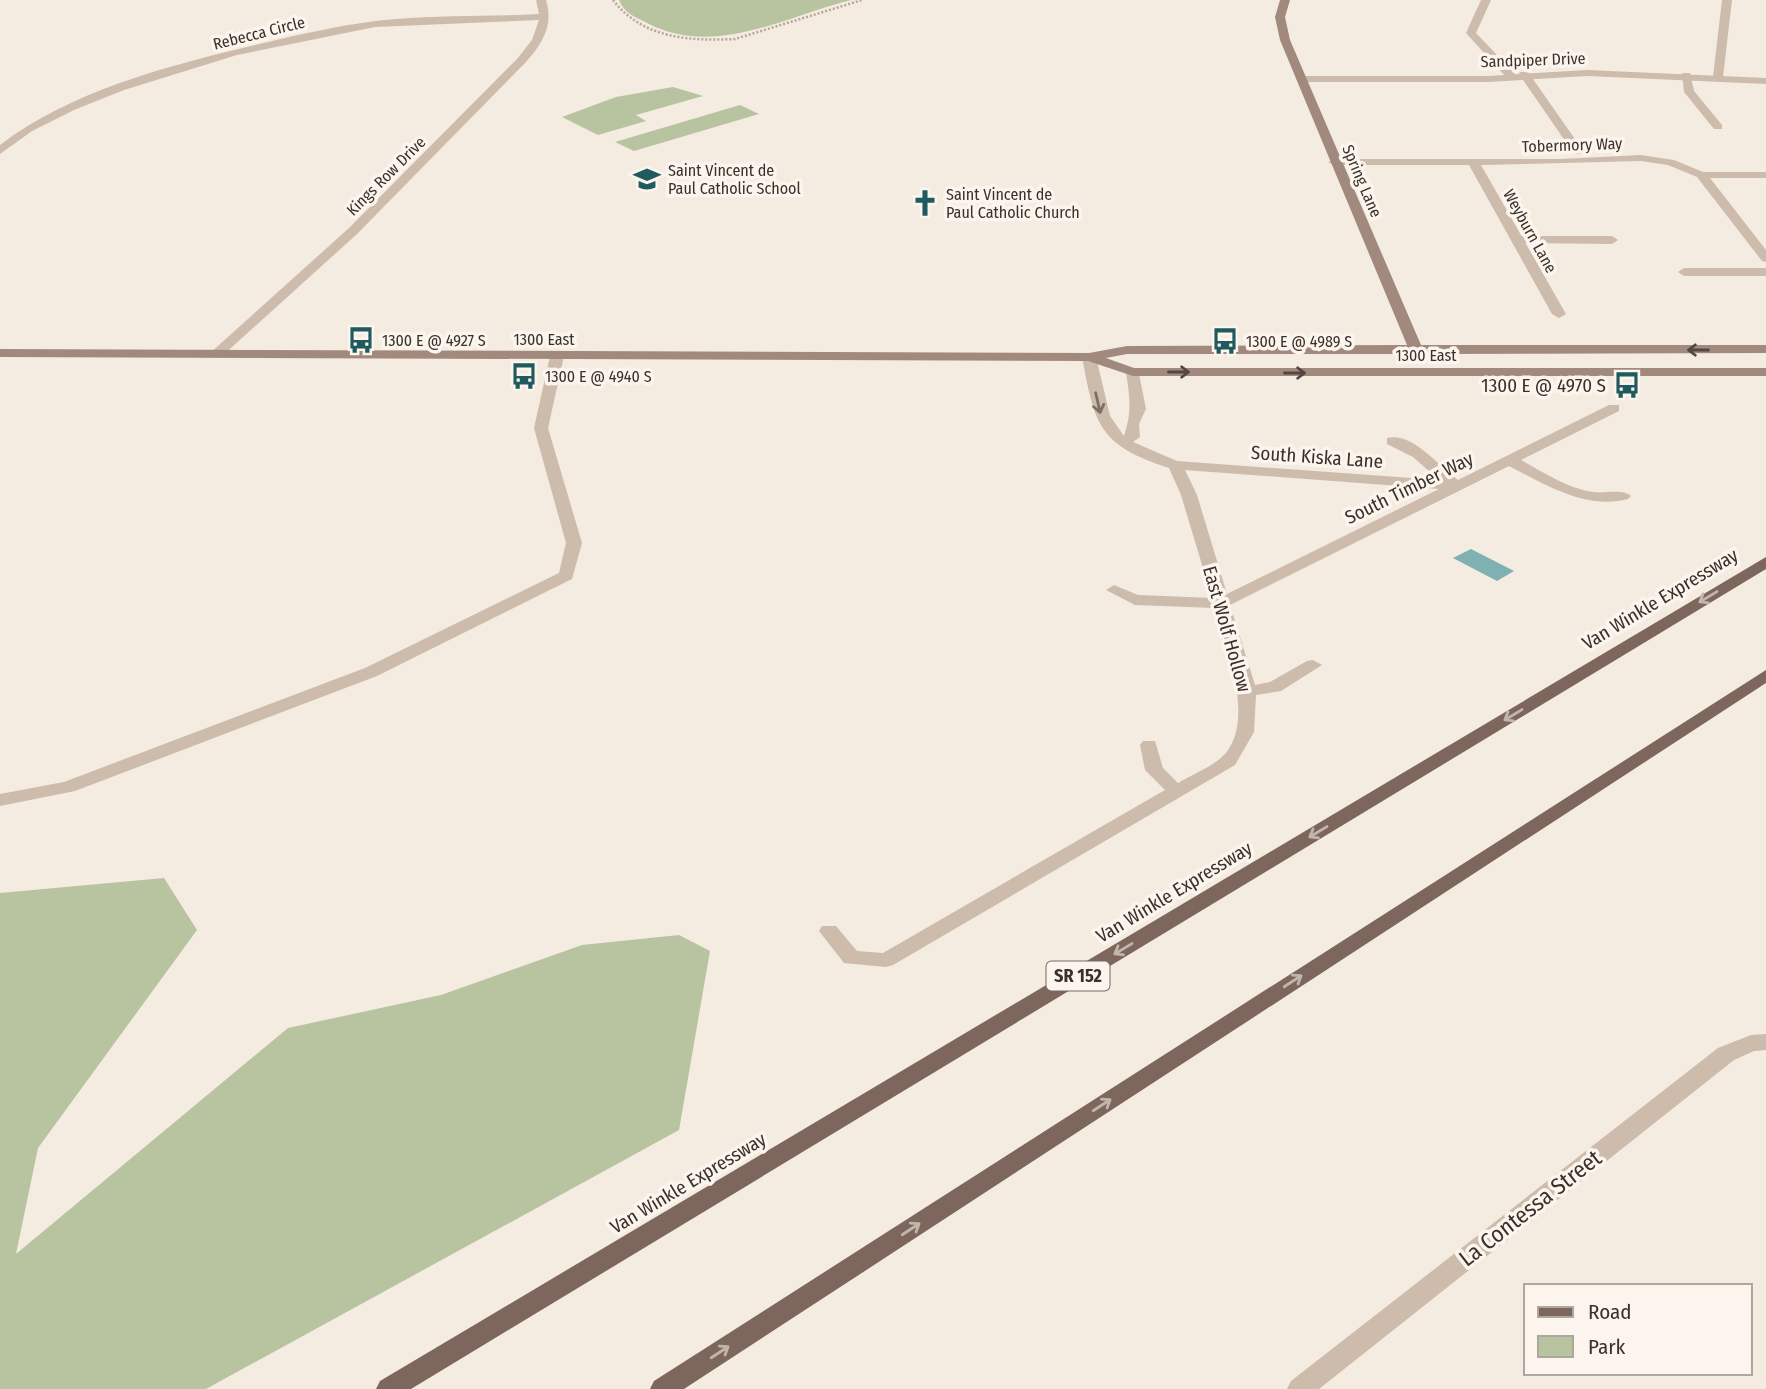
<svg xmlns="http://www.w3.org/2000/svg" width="1766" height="1389" viewBox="0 0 1766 1389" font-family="'Fira Sans Condensed',sans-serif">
<rect width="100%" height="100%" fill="#f4ebe1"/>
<g fill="#b8c4a0">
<path d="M619,0H851C784,17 714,58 647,23C635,17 624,13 619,0Z"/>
<path d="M673,87L703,96L636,115L646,121L598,135L562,117L616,97Z"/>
<path d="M740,105L759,114L634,151L615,142Z"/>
<path d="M164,878L197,930L38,1148L16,1254L288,1028L441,995L582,945L679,935L710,951L679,1130L206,1389H0V893Z"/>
</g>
<path fill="#7fb0b2" d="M1471,549L1514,571L1497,581L1453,558Z"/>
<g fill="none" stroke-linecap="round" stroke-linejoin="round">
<path stroke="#b9a596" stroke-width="2.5" stroke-dasharray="2 2" stroke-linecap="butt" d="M613,0C643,39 690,41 735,39L862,0"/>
<g fill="#cdbbac" fill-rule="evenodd">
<path d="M1481,0H1491L1476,33L1515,74V78H1507L1466,33Z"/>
<path d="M1722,0H1732L1723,77L1718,80L1713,77Z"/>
<path d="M1520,72H1528L1584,152L1582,154H1574L1519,74Z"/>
<path d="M1682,73H1690L1694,91L1722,125V129H1714L1684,92Z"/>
<path d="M1517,236H1612L1618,240L1612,244L1513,243L1511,240Z"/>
<path d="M557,352L564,356L548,428L582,543L572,579L377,676L75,791L0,806V794L64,782L365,668L559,573L566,543L534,428L550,356Z"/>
<path d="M1089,353L1096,357L1110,416L1124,436C1132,411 1130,399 1126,372L1133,368L1138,369L1146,409L1139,424L1140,437L1133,442L1177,461L1439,480L1413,457L1387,444V438C1413,432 1438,466 1458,480L1609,405H1619V411L1521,460C1543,472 1567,488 1593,492C1605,494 1622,488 1631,496L1628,499C1585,510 1546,485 1509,466L1230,605L1255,685L1270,682L1307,661L1313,660L1322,665L1281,691L1256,695L1254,732L1235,765L893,965L886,967L844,963L819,931L822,926H836L857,951L883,953L1165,790L1145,770L1140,745L1143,741H1155L1163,768L1178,783C1191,775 1209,768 1221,758C1258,725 1226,647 1215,608L1135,605L1106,590L1114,585L1138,595L1212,598L1181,495L1169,468C1099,445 1095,426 1082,357ZM1185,470L1439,489L1227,594L1197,495Z"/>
</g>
<g fill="#cdbbac" fill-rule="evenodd">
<path d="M536,0H546C554,26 542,44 525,63L357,234L221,357H211L209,354L349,228L517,59L532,40L539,20L375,27L237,55L124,90L74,110L32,131L0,154V145C72,90 168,66 255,45C301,34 348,23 396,19C444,15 491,17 539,14Z"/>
<path d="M1587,70L1766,78V84L1587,76L1488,82H1301L1296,79L1301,76H1488Z"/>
<path d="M1641,155L1674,160L1703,172H1766V178H1710L1766,250V262L1762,261L1697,177L1668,165L1641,161L1481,165L1566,314L1559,318L1552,314L1469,165H1334L1328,162L1334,159H1560Z"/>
<path d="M1766,268V276H1684L1678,272L1684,268Z"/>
<path d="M1766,1034V1050L1754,1051L1734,1060L1319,1389H1287L1291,1381L1718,1048L1751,1035Z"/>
</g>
<path fill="#a18a7d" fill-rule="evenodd" d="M1280,0H1290L1285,17L1290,40L1421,345H1766V353L1425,354L1427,359L1420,363L1415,362L1411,354H1127L1106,358L1134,368H1766V376H1133L1088,361L0,357V349L1089,353L1127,346L1407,345L1280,40L1275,17Z"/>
<g fill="#7d675c" fill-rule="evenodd">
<path d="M1766,557V569L411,1389H376L380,1381Z"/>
<path d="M1766,670V683L684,1389H650L654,1381Z"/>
</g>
</g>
<defs><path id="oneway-shaft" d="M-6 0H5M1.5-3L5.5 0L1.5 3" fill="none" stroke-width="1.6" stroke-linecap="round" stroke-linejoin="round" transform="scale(1.75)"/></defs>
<g stroke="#544640">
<use href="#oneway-shaft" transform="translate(1698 350) rotate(180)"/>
<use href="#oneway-shaft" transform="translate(1179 372)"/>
<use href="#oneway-shaft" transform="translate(1295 373)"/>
</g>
<use stroke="#7d6f65" href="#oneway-shaft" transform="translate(1098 403) rotate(77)"/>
<g stroke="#c2b5ac">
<use href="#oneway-shaft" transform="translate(1708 597) rotate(149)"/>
<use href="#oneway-shaft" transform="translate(1513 715) rotate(149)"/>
<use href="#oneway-shaft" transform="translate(1318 832) rotate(149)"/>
<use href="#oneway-shaft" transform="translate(1123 949) rotate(149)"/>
<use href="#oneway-shaft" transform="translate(1293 981) rotate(-33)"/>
<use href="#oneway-shaft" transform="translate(1102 1105) rotate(-33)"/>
<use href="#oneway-shaft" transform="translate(911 1229) rotate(-33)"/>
<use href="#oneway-shaft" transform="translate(720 1352) rotate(-33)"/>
</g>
<defs>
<symbol id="school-bare" viewBox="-9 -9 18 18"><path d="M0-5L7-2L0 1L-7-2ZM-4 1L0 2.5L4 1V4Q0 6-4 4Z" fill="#1f5a5e" stroke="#fbf5ee" stroke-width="2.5" paint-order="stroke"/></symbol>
<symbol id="church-bare" viewBox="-9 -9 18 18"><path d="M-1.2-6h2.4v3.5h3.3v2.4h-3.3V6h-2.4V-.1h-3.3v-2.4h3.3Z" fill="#1f5a5e" stroke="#fbf5ee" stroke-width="2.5" paint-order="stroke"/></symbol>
<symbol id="bus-bare" viewBox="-9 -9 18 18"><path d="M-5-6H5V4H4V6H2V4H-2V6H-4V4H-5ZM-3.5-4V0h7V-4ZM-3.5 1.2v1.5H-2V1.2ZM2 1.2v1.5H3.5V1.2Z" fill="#1f5a5e" stroke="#fbf5ee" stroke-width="2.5" paint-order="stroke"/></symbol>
</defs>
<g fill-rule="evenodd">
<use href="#school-bare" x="628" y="160" width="38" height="38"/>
<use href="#church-bare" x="906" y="184" width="38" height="38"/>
<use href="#bus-bare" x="342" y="321" width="38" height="38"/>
<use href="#bus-bare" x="1206" y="322" width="38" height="38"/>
<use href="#bus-bare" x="505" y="357" width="38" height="38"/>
<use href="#bus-bare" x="1608" y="366" width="38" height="38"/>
</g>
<g text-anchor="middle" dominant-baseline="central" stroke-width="7" stroke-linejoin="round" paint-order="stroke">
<g font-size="16" fill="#3b302b" stroke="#fbf5ee">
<text transform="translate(259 33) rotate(-14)">Rebecca Circle</text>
<text transform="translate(1533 60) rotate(-2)">Sandpiper Drive</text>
<text transform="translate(1572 145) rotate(-2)">Tobermory Way</text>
<text transform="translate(386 176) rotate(-45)">Kings Row Drive</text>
<text transform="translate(1362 181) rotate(67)">Spring Lane</text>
<text transform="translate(1530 231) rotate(61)">Weyburn Lane</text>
<text x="544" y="339">1300 East</text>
<text x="1426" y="355">1300 East</text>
</g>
<g font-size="16" fill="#3b302b" stroke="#fbf5ee" text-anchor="start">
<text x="668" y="170">Saint Vincent de<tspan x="668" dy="18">Paul Catholic School</tspan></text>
<text x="946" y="194">Saint Vincent de<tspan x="946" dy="18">Paul Catholic Church</tspan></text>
<text x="382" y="340">1300 E @ 4927 S</text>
<text x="1246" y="341">1300 E @ 4989 S</text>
<text x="545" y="376">1300 E @ 4940 S</text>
</g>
<rect fill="#fbf5ee" stroke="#756b66" stroke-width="2" x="1046.5" y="961.5" width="63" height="29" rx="5"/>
<g font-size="18" font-weight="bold" fill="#3b302b">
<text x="1078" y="976">SR 152</text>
</g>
<g font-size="19" fill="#3b302b" stroke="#fbf5ee" text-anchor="end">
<text x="1606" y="385">1300 E @ 4970 S</text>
</g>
<g font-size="19" fill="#3b302b" stroke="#fbf5ee">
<text transform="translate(1317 457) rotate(4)">South Kiska Lane</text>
<text transform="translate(1409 488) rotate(-26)">South Timber Way</text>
<text transform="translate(1660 599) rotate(-31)">Van Winkle Expressway</text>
<text transform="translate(1227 629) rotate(74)">East Wolf Hollow</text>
<text transform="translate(1174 892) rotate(-31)">Van Winkle Expressway</text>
<text transform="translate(688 1183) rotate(-31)">Van Winkle Expressway</text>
</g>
<g font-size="23" fill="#3b302b" stroke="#fbf5ee">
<text transform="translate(1530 1208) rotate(-38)">La Contessa Street</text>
</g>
</g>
<rect x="1524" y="1284" width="228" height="91" fill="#fbf5ee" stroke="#aea6a0" stroke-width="2"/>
<rect x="1538" y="1307" width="35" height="10" fill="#7d675c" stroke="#aea6a0" stroke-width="2"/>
<text x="1588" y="1319" font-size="21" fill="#3b302b">Road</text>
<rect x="1538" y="1336" width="35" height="21" fill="#b8c4a0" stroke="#aea6a0" stroke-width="2"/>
<text x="1588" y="1354" font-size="21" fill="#3b302b">Park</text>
</svg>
